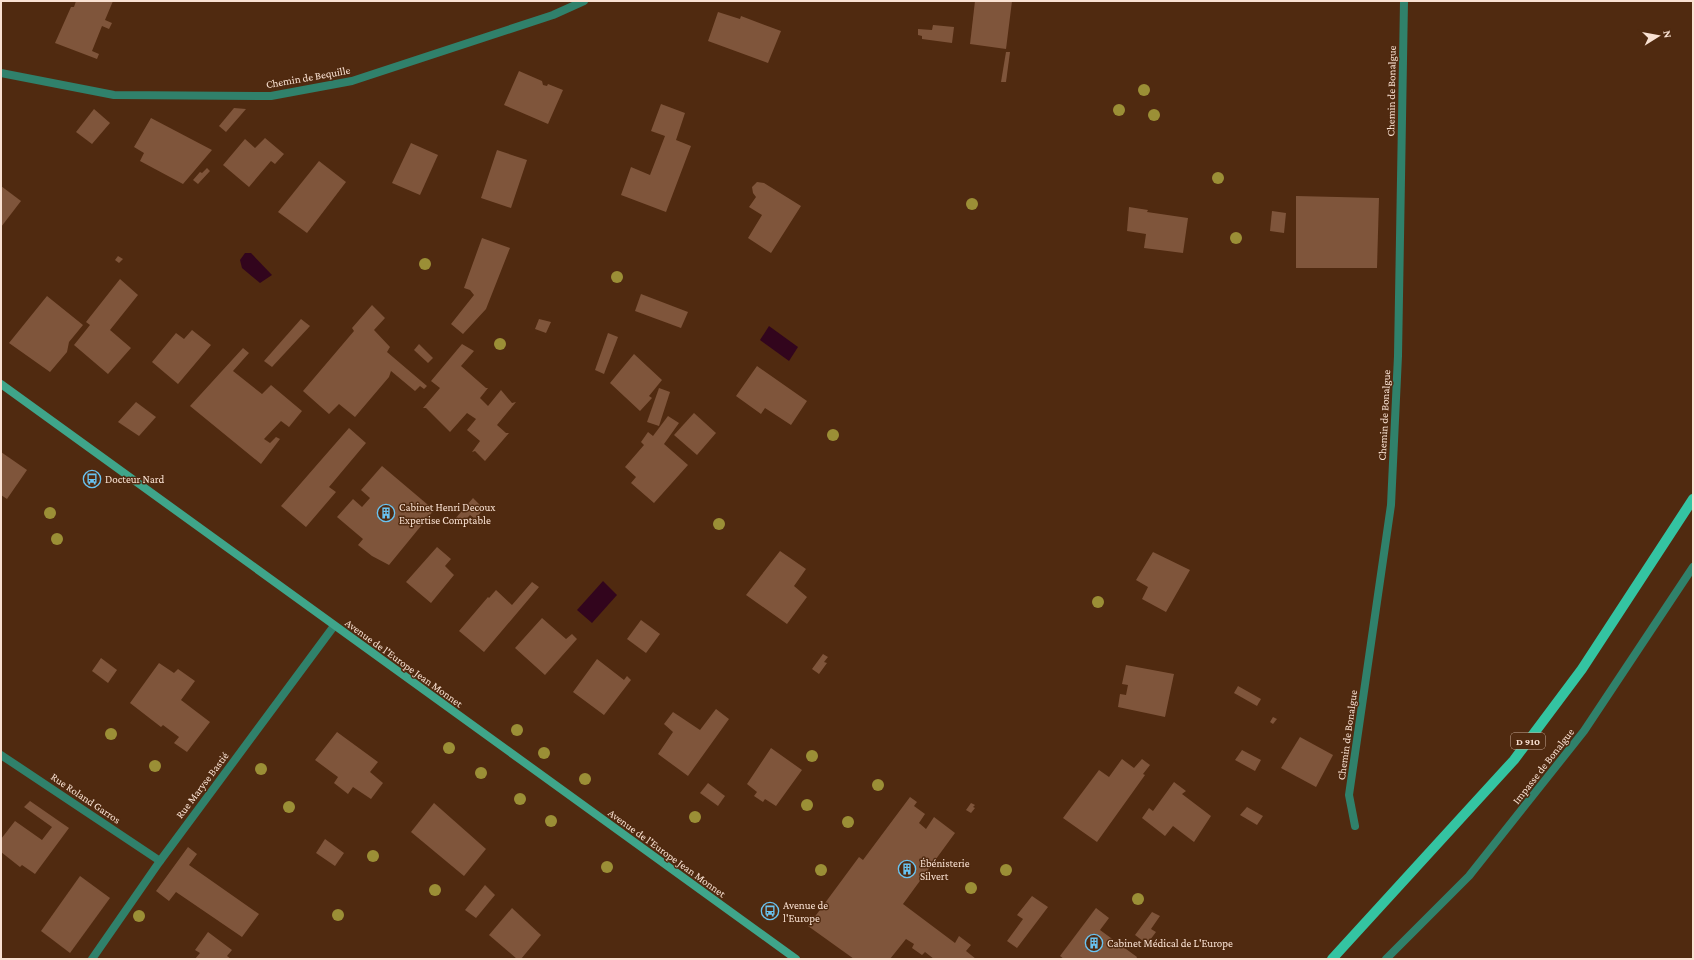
<svg xmlns="http://www.w3.org/2000/svg" width="1694" height="960" viewBox="0 0 1694 960" font-family="'Crimson Pro',serif">
<rect width="100%" height="100%" fill="#502a10"/>
<g fill="#32051d">
<path d="M245,253H251L272,275L260,283L242,268L240,260Z"/>
<path d="M769,326L798,347L789,361L760,340Z"/>
<path d="M603,581L617,595L592,623L577,610Z"/>
</g>
<g fill="#7f553b">
<path d="M76,1H113L105,20L112,23L109,29L102,26L92,51L99,54L97,59L55,43L71,7H74Z"/>
<path d="M975,1H1012L1006,49L970,44Z"/>
<path d="M718,12L740,19L741,16L781,31L768,63L708,41Z"/>
<path d="M933,25L954,27L952,43L922,39V36L918,35V29L932,30Z"/>
<path d="M1006,52H1010L1006,82H1001Z"/>
<path d="M519,71L542,81L543,85L547,86L548,84L563,90L548,124L504,105Z"/>
<path d="M661,104L685,113L676,140L691,146L666,212L621,195L631,167L650,175L665,136L651,131Z"/>
<path d="M234,108L246,109L226,132L219,126Z"/>
<path d="M94,109L110,123L92,144L76,132Z"/>
<path d="M151,118L212,150L183,184L140,161L144,153L134,147Z"/>
<path d="M265,138L284,154L275,164L271,161L249,187L223,165L245,139L255,148Z"/>
<path d="M411,143L438,155L420,195L392,183Z"/>
<path d="M497,150L527,160L511,208L481,198Z"/>
<path d="M319,161L346,182L307,233L278,212Z"/>
<path d="M207,168L210,171L198,184L193,180L200,172L202,173Z"/>
<path d="M757,182L764,183L801,206L771,253L748,238L762,215L749,207L756,197L753,193L752,187Z"/>
<path d="M1,186L21,201L1,227Z"/>
<path d="M1296,196L1379,198L1377,268H1296Z"/>
<path d="M1129,207L1148,210L1147,212L1188,218L1183,253L1144,248L1146,234L1127,231Z"/>
<path d="M1272,211L1286,213L1284,233L1270,231Z"/>
<path d="M482,238L510,248L486,309L463,334L451,324L474,295L470,290L464,288Z"/>
<path d="M118,256L123,259L119,263L115,260Z"/>
<path d="M120,279L138,295L110,330L131,348L108,374L74,345L90,325L86,322Z"/>
<path d="M641,294L688,312L681,328L635,311Z"/>
<path d="M47,296L83,325L69,342L67,352L50,372L9,343Z"/>
<path d="M372,305L385,318L374,330L390,347L387,352L427,386L424,389L420,386L415,391L391,371L389,377L355,417L339,404L329,414L303,391L354,331L352,328Z"/>
<path d="M301,319L310,326L272,367L264,361Z"/>
<path d="M539,319L551,322L546,333L535,329Z"/>
<path d="M192,330L211,345L178,384L152,362L176,333L184,339Z"/>
<path d="M608,333L618,337L604,374L595,370Z"/>
<path d="M419,344L433,358L428,363L414,350Z"/>
<path d="M462,344L474,351L461,366L486,388H488L480,398L488,406L501,390L512,403L516,402L497,425L506,433H509L485,461L475,451L472,452L480,441L467,430L476,419L467,413L450,432L426,408H423L440,388L431,381Z"/>
<path d="M243,348L249,353L233,371L262,394L271,385L302,411L289,427L281,421L264,439L270,443L276,437L280,439L261,464L190,406Z"/>
<path d="M634,354L662,380L649,396L652,398L640,411L610,383Z"/>
<path d="M757,366L807,401L791,425L765,408L761,414L736,396Z"/>
<path d="M659,388L670,392L659,426L647,422Z"/>
<path d="M136,402L156,417L139,436L118,422Z"/>
<path d="M694,413L716,433L697,455L674,435Z"/>
<path d="M668,416L679,423L664,444L688,465L654,503L631,483L636,477L625,467L644,445L641,442L648,432L653,436Z"/>
<path d="M349,428L366,443L329,487L336,492L306,527L281,506Z"/>
<path d="M1,452L27,470L7,499L1,495Z"/>
<path d="M382,466L434,510L389,565L372,556L358,545L363,539L337,517L353,499L362,507L370,498L361,490Z"/>
<path d="M473,498L484,509L475,519L470,515L461,524L455,519Z"/>
<path d="M437,547L451,559L445,566L454,575L431,603L406,582Z"/>
<path d="M780,551L806,569L794,586L807,597L787,624L746,595Z"/>
<path d="M1153,552L1190,570L1166,612L1142,599L1148,587L1136,580Z"/>
<path d="M532,582L539,587L484,652L459,631L488,597L489,598L496,590L512,605Z"/>
<path d="M542,618L566,639L572,634L577,639L545,675L515,648Z"/>
<path d="M641,620L660,634L646,653L627,639Z"/>
<path d="M823,654L828,657L824,662L827,663L819,674L812,669Z"/>
<path d="M101,658L117,670L108,683L92,671Z"/>
<path d="M597,659L624,680L627,676L631,680L604,715L573,692Z"/>
<path d="M159,663L174,673L178,669L195,681L181,700L210,722L187,752L174,743L179,737L163,725L161,727L130,703Z"/>
<path d="M1126,665L1174,674L1165,717L1118,707L1120,694L1126,695L1128,685L1122,684Z"/>
<path d="M1238,686L1261,699L1257,706L1234,693Z"/>
<path d="M716,709L729,719L688,776L658,754L673,732L664,724L673,712L700,730Z"/>
<path d="M1273,717L1277,719L1273,724L1270,722Z"/>
<path d="M337,732L378,762L370,772L383,783L371,799L353,787L348,794L334,783L338,777L315,760Z"/>
<path d="M1300,737L1333,755L1316,787L1281,768Z"/>
<path d="M771,748L802,770L776,806L765,799L763,802L754,796L757,792L747,784Z"/>
<path d="M1242,750L1261,760L1255,771L1235,760Z"/>
<path d="M1122,759L1134,768L1142,759L1150,765L1143,774L1145,775L1097,842L1063,818L1099,770L1109,777Z"/>
<path d="M1174,782L1186,791L1182,794L1211,816L1194,842L1173,826L1165,836L1142,818L1149,808L1153,811Z"/>
<path d="M708,783L725,796L718,806L700,793Z"/>
<path d="M910,797L917,802L914,806L925,814L919,823L926,829L934,817L955,833L903,904L955,943L959,936L971,945L966,951L976,959H934L925,952L922,955L912,948L914,944L906,939L890,959H854L808,926L859,857L863,860Z"/>
<path d="M30,801L69,828L35,874L22,865L20,867L1,852V839L15,821L42,840L52,827L24,807Z"/>
<path d="M434,803L486,849L464,876L411,832Z"/>
<path d="M971,803L975,805L973,807L975,808L971,813L966,810Z"/>
<path d="M1247,807L1263,816L1257,825L1240,815Z"/>
<path d="M325,839L344,853L335,866L316,853Z"/>
<path d="M188,847L197,854L189,865L259,914L242,937L176,892L169,901L156,891Z"/>
<path d="M80,876L110,898L70,953L41,931Z"/>
<path d="M485,885L495,895L476,918L465,910Z"/>
<path d="M1032,896L1048,907L1017,948L1007,941L1023,919L1017,915Z"/>
<path d="M512,908L541,935L521,959H517L489,935Z"/>
<path d="M1096,908L1109,918L1100,930L1137,957L1136,959H1064L1060,956Z"/>
<path d="M1152,912L1160,916L1151,929L1156,932L1147,944L1135,935Z"/>
<path d="M208,932L232,950L227,956L231,959H195L200,953L195,950Z"/>
</g>
<g fill="none" stroke-linecap="round" stroke-linejoin="round">
<g stroke="#30816b" stroke-width="8">
<path d="M1,73L114,95L271,96L352,81L553,15L584,1"/>
<path d="M1,755L160,861"/>
<path d="M1355,826L1349,795L1391,505L1398,356L1404,1"/>
<path d="M92,959L160,861L334,626"/>
<path d="M1386,959L1469,876L1584,731L1693,567"/>
</g>
<path stroke="#3fa58a" stroke-width="8" d="M1,384L796,959"/>
<path stroke="#34c4a2" stroke-width="10" d="M1332,959L1514,760L1582,669L1693,499"/>
</g>
<g fill="#9b8f36">
<circle cx="1144" cy="90" r="6"/>
<circle cx="1119" cy="110" r="6"/>
<circle cx="1154" cy="115" r="6"/>
<circle cx="1218" cy="178" r="6"/>
<circle cx="972" cy="204" r="6"/>
<circle cx="1236" cy="238" r="6"/>
<circle cx="425" cy="264" r="6"/>
<circle cx="617" cy="277" r="6"/>
<circle cx="500" cy="344" r="6"/>
<circle cx="833" cy="435" r="6"/>
<circle cx="50" cy="513" r="6"/>
<circle cx="719" cy="524" r="6"/>
<circle cx="57" cy="539" r="6"/>
<circle cx="1098" cy="602" r="6"/>
<circle cx="517" cy="730" r="6"/>
<circle cx="111" cy="734" r="6"/>
<circle cx="449" cy="748" r="6"/>
<circle cx="544" cy="753" r="6"/>
<circle cx="812" cy="756" r="6"/>
<circle cx="155" cy="766" r="6"/>
<circle cx="261" cy="769" r="6"/>
<circle cx="481" cy="773" r="6"/>
<circle cx="585" cy="779" r="6"/>
<circle cx="878" cy="785" r="6"/>
<circle cx="520" cy="799" r="6"/>
<circle cx="807" cy="805" r="6"/>
<circle cx="289" cy="807" r="6"/>
<circle cx="695" cy="817" r="6"/>
<circle cx="551" cy="821" r="6"/>
<circle cx="848" cy="822" r="6"/>
<circle cx="373" cy="856" r="6"/>
<circle cx="607" cy="867" r="6"/>
<circle cx="821" cy="870" r="6"/>
<circle cx="1006" cy="870" r="6"/>
<circle cx="971" cy="888" r="6"/>
<circle cx="435" cy="890" r="6"/>
<circle cx="1138" cy="899" r="6"/>
<circle cx="338" cy="915" r="6"/>
<circle cx="139" cy="916" r="6"/>
</g>
<defs>
<symbol id="bus-ring" viewBox="-11 -11 22 22"><circle r="9.5" fill="#502a10" stroke="#69c3f1" stroke-width="1.5"/><path d="M-5-6H5V4H4V6H2V4H-2V6H-4V4H-5ZM-3.5-4V0h7V-4ZM-3.5 1.2v1.5H-2V1.2ZM2 1.2v1.5H3.5V1.2Z" fill="#69c3f1"/></symbol>
<symbol id="building-ring" viewBox="-11 -11 22 22"><circle r="9.5" fill="#502a10" stroke="#69c3f1" stroke-width="1.5"/><path d="M-4-6H4V6H1V3H-1V6H-4ZM-2.5-4.3h1.7v1.8h-1.7ZM.8-4.3h1.7v1.8H.8ZM-2.5-1h1.7V.8h-1.7ZM.8-1h1.7V.8H.8Z" fill="#69c3f1"/></symbol>
</defs>
<g fill-rule="evenodd">
<use href="#bus-ring" x="82" y="469" width="20" height="20"/>
<use href="#building-ring" x="376" y="503" width="20" height="20"/>
<use href="#building-ring" x="897" y="859" width="20" height="20"/>
<use href="#bus-ring" x="760" y="901" width="20" height="20"/>
<use href="#building-ring" x="1084" y="933" width="20" height="20"/>
</g>
<g text-anchor="middle" dominant-baseline="central" stroke-width="3" stroke-linejoin="round" paint-order="stroke">
<rect fill="#502a10" stroke="#c6aa98" stroke-width="1" x="1511" y="733" width="34" height="16" rx="3"/>
<g font-size="10" font-weight="bold" fill="#f9e1d2">
<text x="1528" y="741">D 910</text>
</g>
<g font-size="11" fill="#f9e1d2" stroke="#502a10">
<text transform="translate(308 77) rotate(-10)">Chemin de Bequille</text>
<text transform="translate(1391 91) rotate(-89)">Chemin de Bonalgue</text>
<text transform="translate(1384 415) rotate(-87)">Chemin de Bonalgue</text>
<text transform="translate(404 663) rotate(36)">Avenue de l'Europe Jean Monnet</text>
<text transform="translate(1347 735) rotate(-82)">Chemin de Bonalgue</text>
<text transform="translate(1543 766) rotate(-52)">Impasse de Bonalgue</text>
<text transform="translate(202 785) rotate(-53)">Rue Maryse Bastié</text>
<text transform="translate(86 798) rotate(34)">Rue Roland Garros</text>
<text transform="translate(667 853) rotate(36)">Avenue de l'Europe Jean Monnet</text>
</g>
<g font-size="11" fill="#f9e1d2" stroke="#502a10" text-anchor="start">
<text x="105" y="479">Docteur Nard</text>
<text x="399" y="507">Cabinet Henri Decoux<tspan x="399" dy="13">Expertise Comptable</tspan></text>
<text x="920" y="863">Ébénisterie<tspan x="920" dy="13">Silvert</tspan></text>
<text x="783" y="905">Avenue de<tspan x="783" dy="13">l'Europe</tspan></text>
<text x="1107" y="943">Cabinet Médical de L'Europe</text>
</g>
</g>
<rect width="1694" height="960" fill="none" stroke="#f9e1d2" stroke-width="4"/>
<g transform="translate(1658 36) rotate(79)" stroke="#502a10" stroke-width="3" paint-order="stroke">
<path d="M0-3L7 15L0 10L-7 15Z" fill="#f9e1d2"/>
<text y="-6" font-size="11" font-weight="bold" text-anchor="middle" fill="#f9e1d2">N</text>
</g>
</svg>
